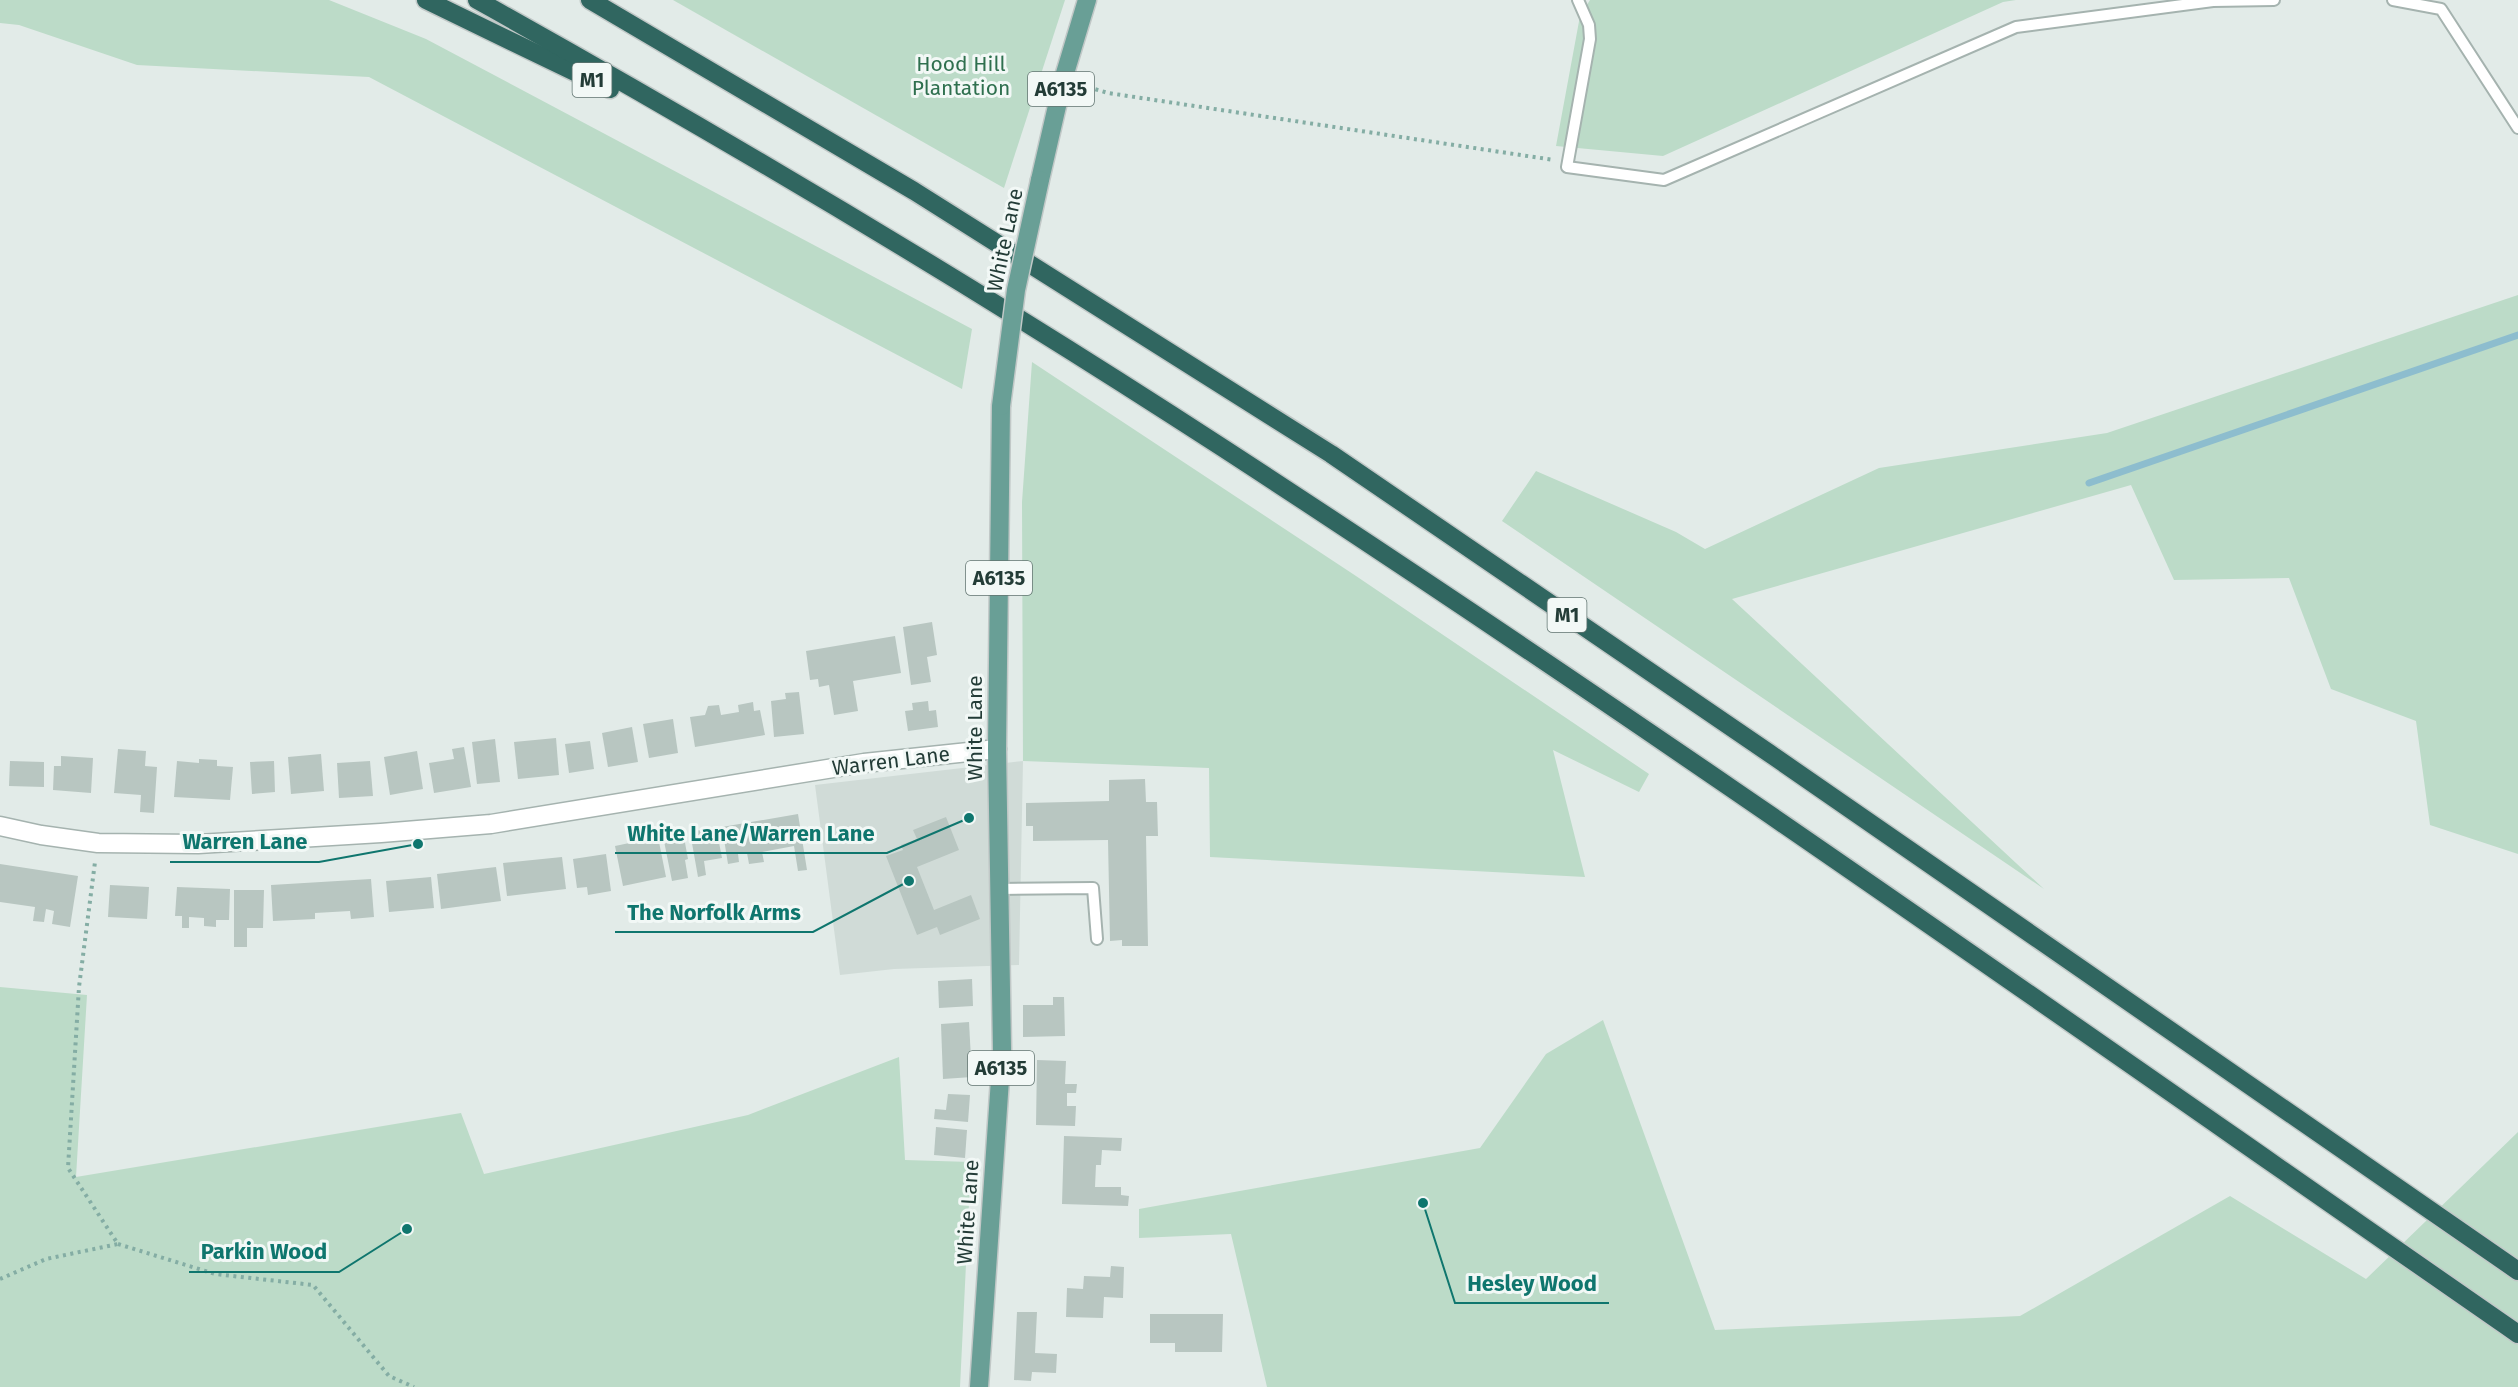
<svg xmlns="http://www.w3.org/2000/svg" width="2518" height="1387" viewBox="0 0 2518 1387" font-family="'Fira Sans',sans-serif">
<rect width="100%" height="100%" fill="#e2ebe8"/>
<path fill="#d0dbd7" d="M1023,761L1019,965L894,969L840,975L815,785Z"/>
<g fill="#bcdbc8">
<path d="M0,0H329L426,39L972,329L962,389L369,77L137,65L19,25L0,23Z"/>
<path d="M673,0H1065L1004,188Z"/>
<path d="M1590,0H2016L2003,2L1663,156L1556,146L1580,16Z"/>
<path d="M2518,295V854L2430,825L2416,721L2331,689L2289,578L2174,580L2131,485L1732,599L2044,889L1502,521L1536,471L1676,532L1705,549L1879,468L2107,433Z"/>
<path d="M1032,362L1356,576L1649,774L1639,792L1553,750L1585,877L1210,857L1209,768L1023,761L1022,502Z"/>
<path d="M0,987L87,995L76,1177L461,1113L484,1174L748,1115L899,1057L905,1160L971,1162L960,1387H0Z"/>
<path d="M1603,1020L1715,1330L2020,1316L2230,1196L2366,1279L2518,1132V1387H1267L1231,1234L1139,1238V1209L1480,1148L1546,1054Z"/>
</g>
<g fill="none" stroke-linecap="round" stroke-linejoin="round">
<path stroke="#8dbdce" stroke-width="7" d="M2089,483L2518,335"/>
</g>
<g fill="#b8c6c1">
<path d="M932,622L937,655L927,657L931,682L911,685L903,627Z"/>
<path d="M895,636L901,673L853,681L858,711L834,715L829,685L819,687L818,679L810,680L806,651Z"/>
<path d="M799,692L804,734L774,737L771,701L786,699L785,693Z"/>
<path d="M928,701L929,711L936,710L938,727L908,731L905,711L913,710L912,703Z"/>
<path d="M753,702L754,711L760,710L765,735L695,747L690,717L705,715L708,706L719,705L721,715L739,712L738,705Z"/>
<path d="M673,719L678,753L649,758L643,724Z"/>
<path d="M632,727L638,762L608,767L602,733Z"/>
<path d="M556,738L559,775L518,779L514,742Z"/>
<path d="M495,739L500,782L477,784L472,742Z"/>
<path d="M590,741L594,769L569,773L565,744Z"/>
<path d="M464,747L471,787L434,793L429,763L454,759L452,749Z"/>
<path d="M118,749L146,751L145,766L157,767L154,813L140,812L141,795L114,793Z"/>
<path d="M417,751L423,789L390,795L384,757Z"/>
<path d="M321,754L324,791L291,794L288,757Z"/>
<path d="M61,756L93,758L91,793L53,790L54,766H61Z"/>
<path d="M199,759L217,760V766L233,767L230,800L174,797L177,761L199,763Z"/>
<path d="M10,761L44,762V787L9,786Z"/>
<path d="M274,761L275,792L252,794L250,762Z"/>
<path d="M370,761L373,796L339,798L337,763Z"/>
<path d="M1145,779L1146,802H1157L1158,836H1146L1148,946H1122V940L1110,941L1108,840L1033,841V826H1026V803L1109,801V780Z"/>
<path d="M798,814L807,870L798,871L794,846L762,852L764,862L749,864L747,853L738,854L739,862L728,864L722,827Z"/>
<path d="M946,817L959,850L917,867L934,910L971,895L980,919L940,935L937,927L917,935L886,856L903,850L901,845L917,839L913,830Z"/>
<path d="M716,827L722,858L704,861L706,875L698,877L690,832Z"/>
<path d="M683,832L688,859L685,860L688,878L672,881L663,836Z"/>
<path d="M658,837L666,877L623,886L615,846Z"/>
<path d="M606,854L611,891L588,895L587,887L577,888L573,859Z"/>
<path d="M562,857L566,889L507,896L503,863Z"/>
<path d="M0,864L78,876L70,927L52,924L54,911L46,909L44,922L33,921L35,907L0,902Z"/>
<path d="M496,867L501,901L441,909L437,874Z"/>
<path d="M431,877L434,908L389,912L386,881Z"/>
<path d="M371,879L374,917L351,919L350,911L315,913V919L273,921L271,885Z"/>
<path d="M110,885L149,887L147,919L108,917Z"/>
<path d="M177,887L230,889L229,920H216V927L204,926V918L189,917V928H182V916H175Z"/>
<path d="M234,890H264L263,928H247V947H234Z"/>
<path d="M972,979L973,1006L939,1008L938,981Z"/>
<path d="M1053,997H1064L1065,1036L1023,1037V1005H1053Z"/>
<path d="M969,1022L972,1077L943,1079L941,1024Z"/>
<path d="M1037,1060L1066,1061L1065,1084H1077L1076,1093H1067V1106H1076L1075,1126L1036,1125Z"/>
<path d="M948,1094L970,1095L968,1122L934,1119L935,1109L946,1110Z"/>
<path d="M936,1127L967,1130L965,1158L934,1155Z"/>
<path d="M1064,1136L1122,1138L1121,1151L1102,1150L1101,1165H1096L1095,1187H1121V1195L1129,1196L1128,1206L1062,1204Z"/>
<path d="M1111,1266L1124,1267L1123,1298L1104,1297L1103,1318L1066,1317L1067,1288L1083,1289L1084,1276L1110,1277Z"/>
<path d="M1017,1312H1037L1035,1353L1057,1354L1056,1373L1032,1372L1031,1381L1014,1380Z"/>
<path d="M1150,1314H1223L1222,1352H1175V1343H1150Z"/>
</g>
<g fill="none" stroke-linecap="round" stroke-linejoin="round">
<defs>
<g id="service">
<path d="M1578,0L1589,25L1590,39L1567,167L1664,180L2016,27L2213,1L2274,0"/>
<path d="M2393,0L2441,9L2518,128"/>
<path d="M999,889L1093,888L1097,939"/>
</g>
<path id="minor" d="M0,826L41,835L98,843L198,844L381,833L491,824L864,763L997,749"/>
<g id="primary">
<path d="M1040,180L1063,80L1087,0"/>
<path d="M979,1387L1002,1050L997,749L1001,406"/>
</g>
<g id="motorway">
<path d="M426,0L610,89"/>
<path d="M477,0C730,141 980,290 1223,448C1661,733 2088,1036 2518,1334"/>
<path d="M590,0L914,191L1331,454L1769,753L2518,1271"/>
</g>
</defs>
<use href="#service" stroke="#a5b3af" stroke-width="14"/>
<use href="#minor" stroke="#a5b3af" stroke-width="21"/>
<use href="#primary" stroke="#c1c8c7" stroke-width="21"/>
<use href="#motorway" stroke="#c1c8c7" stroke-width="21"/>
<g stroke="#84ada4" stroke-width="4" stroke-dasharray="3 4.5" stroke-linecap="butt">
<path d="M1081,85L1108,93L1554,160"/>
<path d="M118,1244L215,1274L313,1285L389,1376L414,1387"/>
<path d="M0,1279L46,1259L118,1244L68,1168L79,987L95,862"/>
</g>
<use href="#service" stroke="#fff" stroke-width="10"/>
<use href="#minor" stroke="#fff" stroke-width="18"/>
<use href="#primary" stroke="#699f96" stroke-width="18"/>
<use href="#motorway" stroke="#306660" stroke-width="18"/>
<defs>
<path id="primary-bridge" d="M1001,406L1016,290L1040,180"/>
</defs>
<use href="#primary-bridge" stroke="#c1c8c7" stroke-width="21" stroke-linecap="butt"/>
<use href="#primary-bridge" stroke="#699f96" stroke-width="18"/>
</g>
<g text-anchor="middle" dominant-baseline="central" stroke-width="6" stroke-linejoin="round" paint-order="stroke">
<g fill="#f2f8f6" stroke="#617470" stroke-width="1.5">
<rect x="572.5" y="63" width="39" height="34" rx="4.5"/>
<rect x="1028" y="72" width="66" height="34" rx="4.5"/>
<rect x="966" y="561" width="66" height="34" rx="4.5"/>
<rect x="1547.5" y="598" width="39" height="34" rx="4.5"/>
<rect x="968" y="1051" width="66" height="34" rx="4.5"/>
</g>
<g font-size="20" font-weight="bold" fill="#233c37">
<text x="592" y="80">M1</text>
<text x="1061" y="89">A6135</text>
<text x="999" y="578">A6135</text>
<text x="1567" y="615">M1</text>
<text x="1001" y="1068">A6135</text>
</g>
<g font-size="21" fill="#2f704f" stroke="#f2f8f6">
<text x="961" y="64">Hood Hill<tspan x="961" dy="24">Plantation</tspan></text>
</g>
<g font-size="21" fill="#233c37" stroke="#f2f8f6">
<text transform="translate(1005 240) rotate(-78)">White Lane</text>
<text transform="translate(975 728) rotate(-90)">White Lane</text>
<text transform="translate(891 761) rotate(-7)">Warren Lane</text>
<text transform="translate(968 1212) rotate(-86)">White Lane</text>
</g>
</g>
<path fill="none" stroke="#0f766e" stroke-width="2" d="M969 818L887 853H615M418 844L319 862H170M909 881L813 932H615M407 1229L339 1272H189M1423 1203L1455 1303H1609"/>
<g fill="#0f766e" stroke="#f2f8f6" stroke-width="2">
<circle cx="969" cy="818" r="6"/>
<circle cx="418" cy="844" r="6"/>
<circle cx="909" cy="881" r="6"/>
<circle cx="407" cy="1229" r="6"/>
<circle cx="1423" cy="1203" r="6"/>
</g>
<g font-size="22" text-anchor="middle" font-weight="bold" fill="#0f766e" stroke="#f2f8f6" stroke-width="6" stroke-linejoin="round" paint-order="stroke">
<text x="751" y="841">White Lane/Warren Lane</text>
<text x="245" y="849">Warren Lane</text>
<text x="714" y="920">The Norfolk Arms</text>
<text x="264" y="1259">Parkin Wood</text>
<text x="1532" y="1291">Hesley Wood</text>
</g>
</svg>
